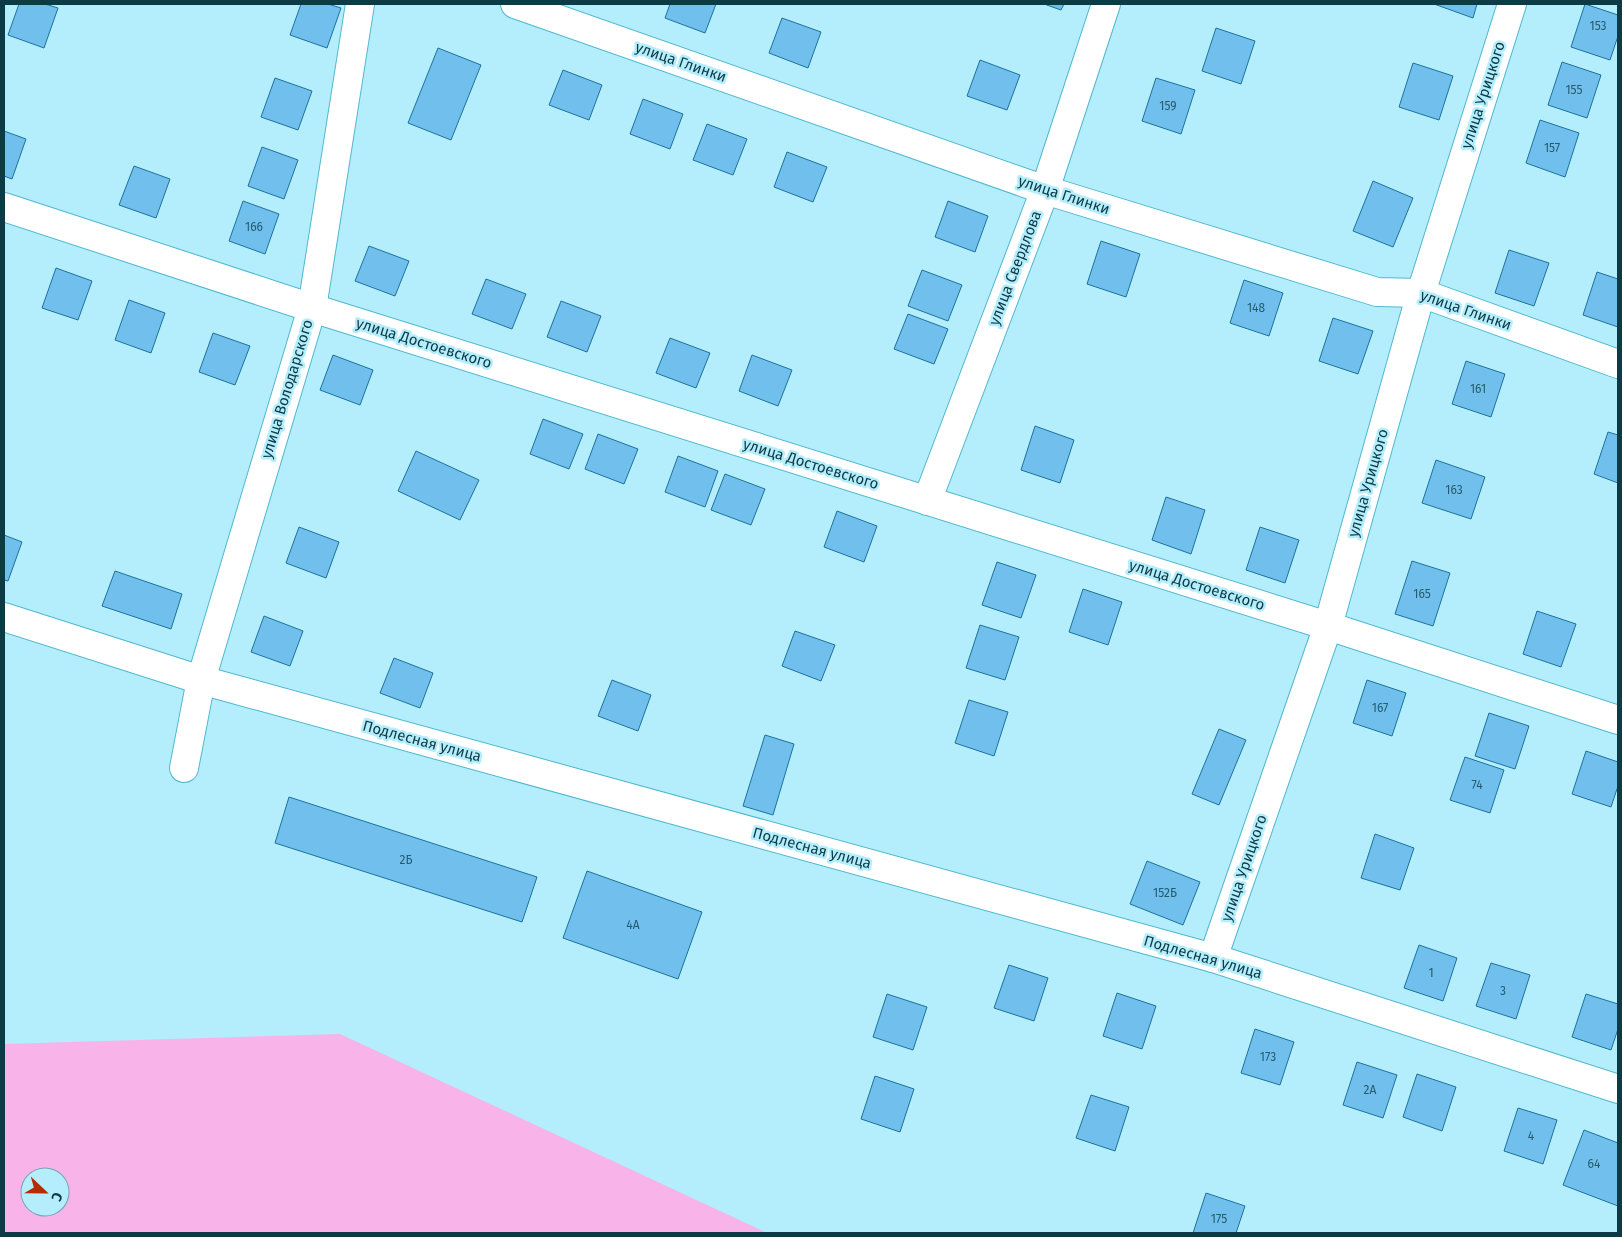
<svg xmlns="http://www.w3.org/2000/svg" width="1622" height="1237" viewBox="0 0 1622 1237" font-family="'Fira Sans',sans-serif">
<rect width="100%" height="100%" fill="#b4edfb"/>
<path fill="#f8b3e8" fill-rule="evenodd" d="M340,1034L767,1233H4V1044ZM30,1177H60V1207H30Z"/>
<g fill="#70bfec" stroke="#1c739c">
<path d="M19,4H45L58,8L44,48L8,35Z"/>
<path d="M301,4H328L341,8L327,48L290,35Z"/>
<path d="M670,4H716L705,33L665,18Z"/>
<path d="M1044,4H1064L1061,10Z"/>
<path d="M1434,4H1477L1473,18Z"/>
<path d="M1585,4L1618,15V36L1610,60L1571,47Z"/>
<path d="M782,18L821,32L808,68L769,53Z"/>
<path d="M1216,28L1255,41L1241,84L1202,71Z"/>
<path d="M438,48L481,65L451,140L408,123Z"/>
<path d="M980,60L1020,75L1007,110L967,96Z"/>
<path d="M1562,62L1601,75L1587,118L1548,105Z"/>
<path d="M1413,63L1453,76L1439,120L1399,107Z"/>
<path d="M563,70L602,85L589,120L549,105Z"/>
<path d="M275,78L312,91L298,130L261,117Z"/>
<path d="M1156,78L1195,90L1181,134L1142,121Z"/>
<path d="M643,99L683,114L670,149L630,134Z"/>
<path d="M1540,120L1579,133L1565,177L1526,163Z"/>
<path d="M707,124L747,139L733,175L693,160Z"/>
<path d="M4,131L26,139L12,179L4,176Z"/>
<path d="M262,147L298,160L284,199L248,186Z"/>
<path d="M787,152L827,167L813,202L774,187Z"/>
<path d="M134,166L170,179L156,218L119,205Z"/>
<path d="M1373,181L1413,198L1393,247L1353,231Z"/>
<path d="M243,201L279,214L265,254L229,241Z"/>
<path d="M948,201L988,216L975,252L935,237Z"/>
<path d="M1101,241L1140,254L1126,297L1087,284Z"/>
<path d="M369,246L409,261L395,296L355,281Z"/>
<path d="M1509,250L1549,263L1534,306L1495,293Z"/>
<path d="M56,268L92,281L78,320L42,308Z"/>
<path d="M922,270L962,285L948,321L908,306Z"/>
<path d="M1597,272L1618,279V327L1583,315Z"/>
<path d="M486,279L526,294L512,329L472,314Z"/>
<path d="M1244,280L1283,293L1269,336L1230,323Z"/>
<path d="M129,300L165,313L151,353L115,340Z"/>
<path d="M561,301L601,316L587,352L547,337Z"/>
<path d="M908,314L948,329L934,364L894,349Z"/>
<path d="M1333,318L1373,331L1358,374L1319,361Z"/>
<path d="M213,333L250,346L235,385L199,372Z"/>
<path d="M670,338L710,353L696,388L656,373Z"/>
<path d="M333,355L373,370L360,405L320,390Z"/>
<path d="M752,355L792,370L778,406L739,391Z"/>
<path d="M1466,361L1505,374L1491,417L1452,404Z"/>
<path d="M543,419L583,434L569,469L530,454Z"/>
<path d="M1035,426L1074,440L1060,483L1021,470Z"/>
<path d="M1608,432L1618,435V483L1594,474Z"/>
<path d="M598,434L638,449L624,484L585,469Z"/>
<path d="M416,451L479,480L460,520L398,491Z"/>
<path d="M678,456L718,471L705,507L665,492Z"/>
<path d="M1436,460L1485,477L1471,519L1422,503Z"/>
<path d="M725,474L765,489L751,525L711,510Z"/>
<path d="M1166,497L1205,510L1191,554L1152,540Z"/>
<path d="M837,511L877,526L864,562L824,547Z"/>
<path d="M299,527L339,542L326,578L286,563Z"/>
<path d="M1260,527L1299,540L1285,583L1246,570Z"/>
<path d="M4,535L22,542L8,581L4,580Z"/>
<path d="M1412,561L1450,573L1433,626L1395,614Z"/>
<path d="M997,562L1036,575L1021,618L982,605Z"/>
<path d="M115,571L182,594L171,629L102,606Z"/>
<path d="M1083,589L1122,602L1108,645L1069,632Z"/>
<path d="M1537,611L1576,624L1561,667L1523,654Z"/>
<path d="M264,616L303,631L290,666L251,652Z"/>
<path d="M980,625L1019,637L1005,680L966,668Z"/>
<path d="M795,631L835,645L821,681L782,666Z"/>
<path d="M394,658L433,673L420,708L380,693Z"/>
<path d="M612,680L651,695L638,731L598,716Z"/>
<path d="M1367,680L1406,693L1392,736L1353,723Z"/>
<path d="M969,700L1008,712L994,756L955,743Z"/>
<path d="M1489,713L1529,726L1515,769L1475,756Z"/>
<path d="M1219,729L1246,740L1219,805L1192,794Z"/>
<path d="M765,735L794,744L773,815L743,806Z"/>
<path d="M1586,751L1618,762V786L1611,807L1572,794Z"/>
<path d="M1465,757L1504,770L1490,813L1450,800Z"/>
<path d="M289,797L537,877L522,922L275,843Z"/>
<path d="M1375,834L1414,848L1400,890L1361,878Z"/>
<path d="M1147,861L1200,882L1183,925L1130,904Z"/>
<path d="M587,871L702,912L678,979L563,938Z"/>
<path d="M1419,945L1457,958L1443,1001L1404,988Z"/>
<path d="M1491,963L1530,975L1516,1019L1476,1006Z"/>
<path d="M1009,965L1048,978L1034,1021L994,1008Z"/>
<path d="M1117,993L1156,1006L1142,1049L1103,1036Z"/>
<path d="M887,994L927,1007L913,1050L873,1037Z"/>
<path d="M1586,994L1618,1004V1029L1611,1050L1572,1037Z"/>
<path d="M1255,1029L1294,1042L1280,1085L1241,1073Z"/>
<path d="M1357,1062L1397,1075L1383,1118L1343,1105Z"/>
<path d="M1417,1074L1456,1087L1442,1131L1403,1117Z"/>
<path d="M875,1076L914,1089L900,1132L861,1119Z"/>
<path d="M1091,1095L1129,1107L1115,1151L1076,1138Z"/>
<path d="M1518,1108L1557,1120L1543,1164L1504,1151Z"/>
<path d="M1584,1130L1618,1143V1206L1563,1185Z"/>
<path d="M1206,1193L1245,1206L1236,1233H1193Z"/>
</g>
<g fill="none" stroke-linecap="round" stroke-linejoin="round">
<defs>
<g id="minor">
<path d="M515,4L1045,190L1377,292L1421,293L1618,364"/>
<path d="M4,207L312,308L1328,626L1618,720"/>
<path d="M927,501L1045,190L1106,4"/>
<path d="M4,617L201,680L1213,958L1618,1089"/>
<path d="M184,768L201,680L312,308L360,4"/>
<path d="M1213,958L1328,626L1421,293L1512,4"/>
</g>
</defs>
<use href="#minor" stroke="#4fb8cf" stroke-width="30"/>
<use href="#minor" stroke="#fff" stroke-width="28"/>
</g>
<g text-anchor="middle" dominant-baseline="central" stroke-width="5" stroke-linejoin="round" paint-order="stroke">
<g font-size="12" fill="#265c6f">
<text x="1598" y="26">153</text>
<text x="1574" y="90">155</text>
<text x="1168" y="106">159</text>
<text x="1552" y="148">157</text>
<text x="254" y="227">166</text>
<text x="1256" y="308">148</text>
<text x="1478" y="389">161</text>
<text x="1454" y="490">163</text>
<text x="1422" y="594">165</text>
<text x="1380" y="708">167</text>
<text x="1477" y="785">74</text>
<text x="406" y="860">2Б</text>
<text x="1165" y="893">152Б</text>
<text x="633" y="925">4А</text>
<text x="1431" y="973">1</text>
<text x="1503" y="991">3</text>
<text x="1268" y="1057">173</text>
<text x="1370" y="1090">2А</text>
<text x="1531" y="1136">4</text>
<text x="1594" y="1164">64</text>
<text x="1219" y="1219">175</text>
</g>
<g font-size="15" fill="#0d3b45" stroke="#b4edfb">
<text transform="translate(681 62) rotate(19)">улица Глинки</text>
<text transform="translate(1483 95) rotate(-72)">улица Урицкого</text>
<text transform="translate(1064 195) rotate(18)">улица Глинки</text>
<text transform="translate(1015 268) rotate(-69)">улица Свердлова</text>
<text transform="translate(1466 310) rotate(19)">улица Глинки</text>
<text transform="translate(424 343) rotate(17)">улица Достоевского</text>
<text transform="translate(287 389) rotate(-73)">улица Володарского</text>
<text transform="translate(811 464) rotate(17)">улица Достоевского</text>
<text transform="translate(1368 483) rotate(-74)">улица Урицкого</text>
<text transform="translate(1197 585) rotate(17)">улица Достоевского</text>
<text transform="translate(422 741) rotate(15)">Подлесная улица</text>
<text transform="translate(812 848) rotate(15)">Подлесная улица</text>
<text transform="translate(1244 868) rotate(-71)">улица Урицкого</text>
<text transform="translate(1203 957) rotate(16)">Подлесная улица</text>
</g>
</g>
<rect width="1622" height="1237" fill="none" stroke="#0d3b45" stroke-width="10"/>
<g transform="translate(45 1192) rotate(112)"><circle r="24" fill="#b4edfb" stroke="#71a6b2"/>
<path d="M0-4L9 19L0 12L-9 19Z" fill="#b62c00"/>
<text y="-8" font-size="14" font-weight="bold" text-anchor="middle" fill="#0d3b45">С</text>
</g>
</svg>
